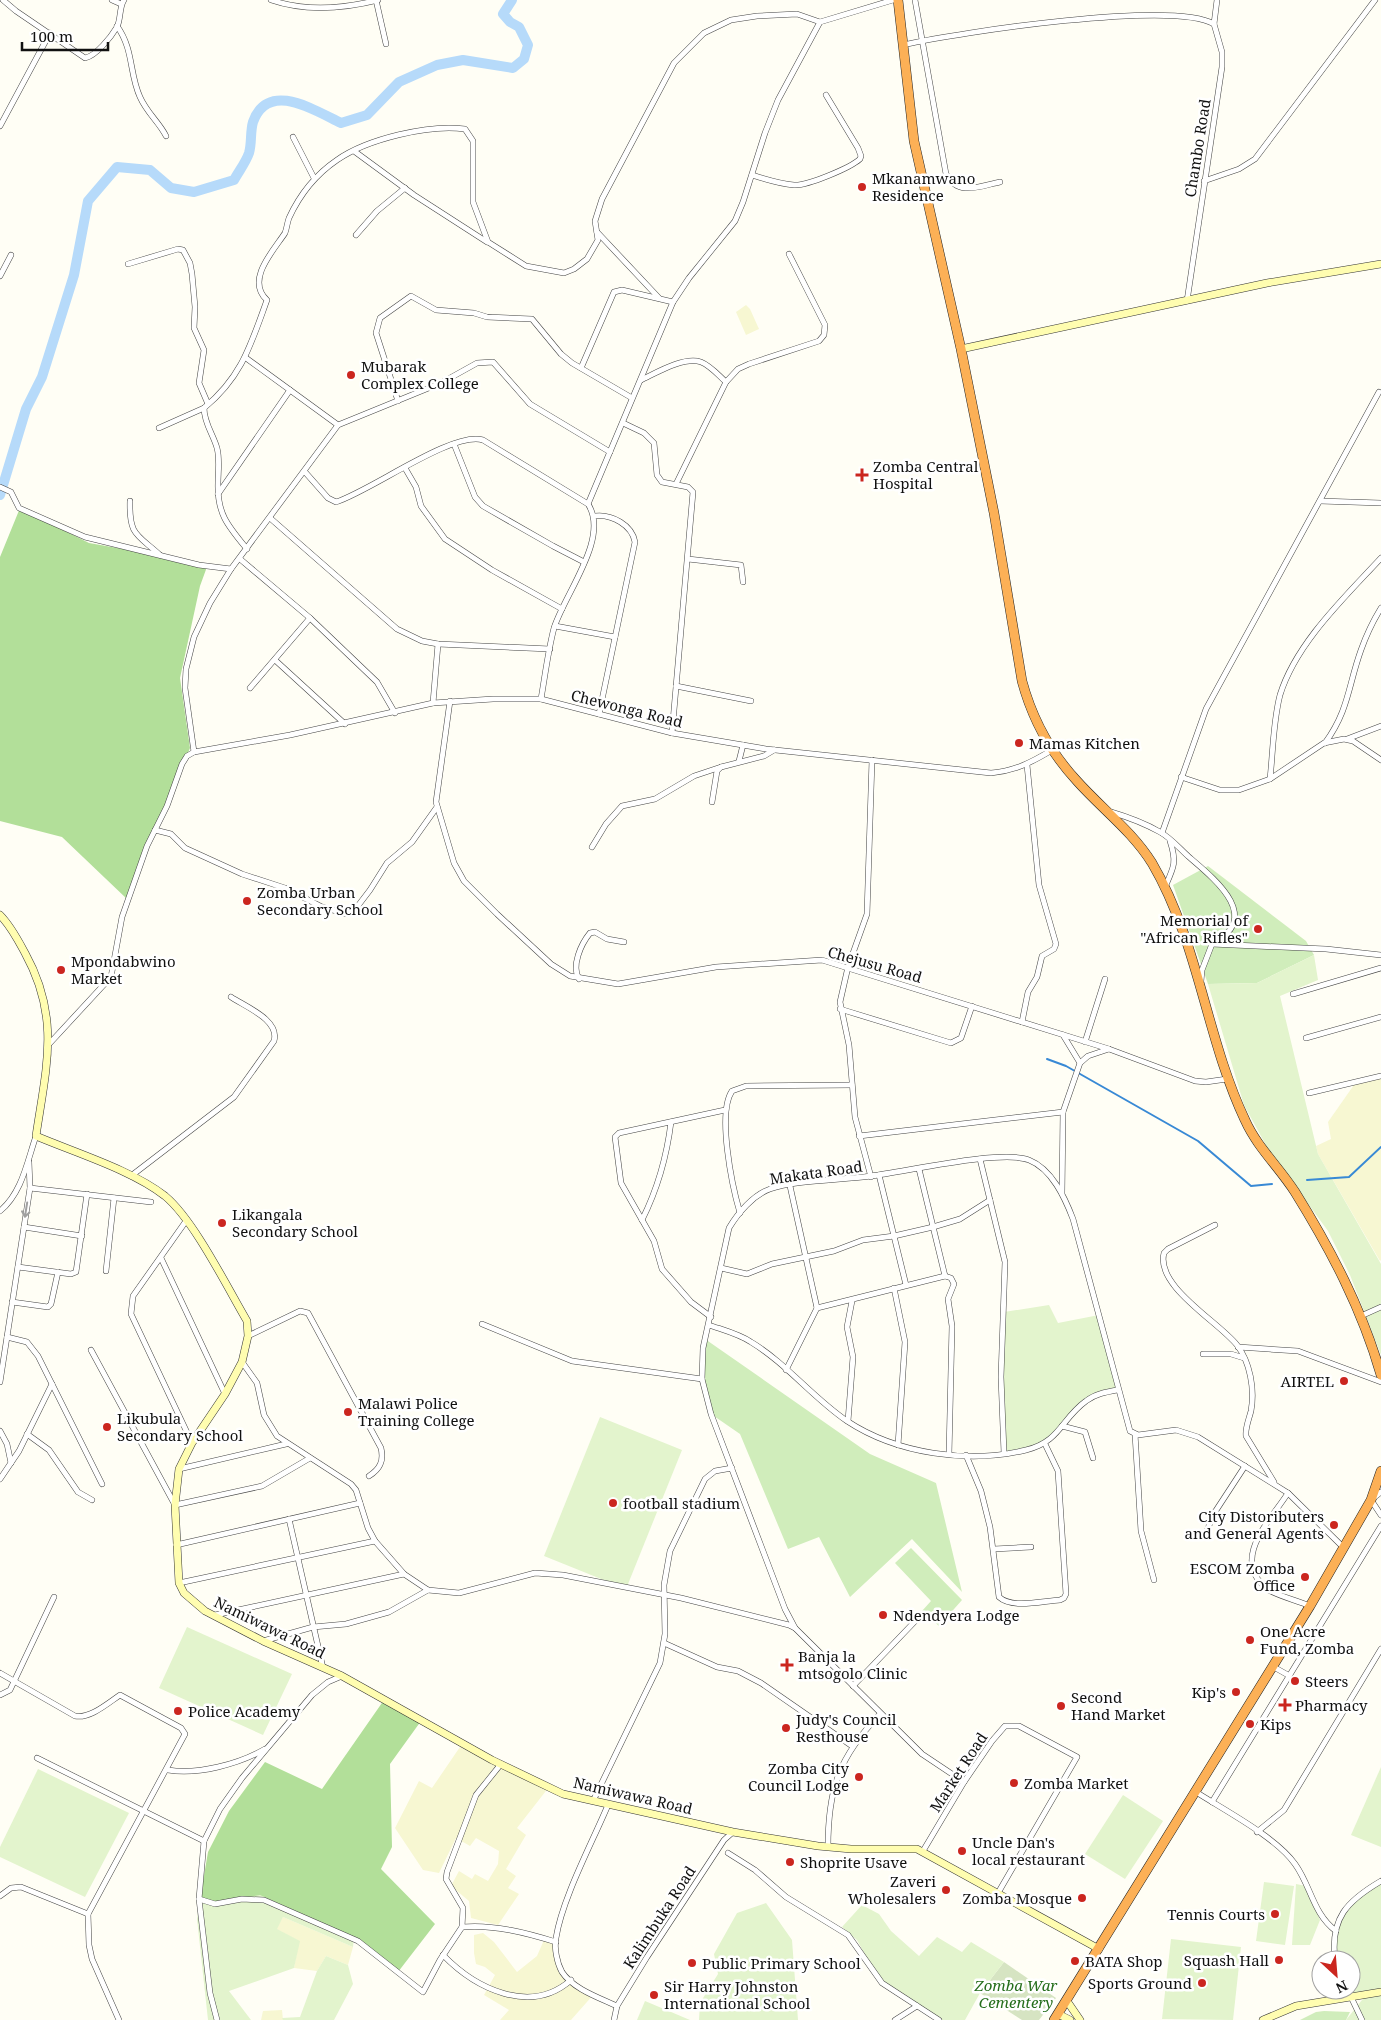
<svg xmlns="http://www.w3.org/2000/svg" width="1381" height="2020" viewBox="0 0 1381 2020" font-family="'Noto Serif',serif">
<rect width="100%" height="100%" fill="#fffef5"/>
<g fill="#f7f7d2">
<path d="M746,305L750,309L759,329L746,335L736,312Z"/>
<path d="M1381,1076V1260L1380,1261L1318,1154L1316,1146L1331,1139L1328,1122L1356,1082Z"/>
<path d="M462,1744L549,1787L517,1828L526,1835L506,1869L516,1876L508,1888L519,1894L498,1925L471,1918L469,1901L451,1886L459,1871L472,1879L475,1874L488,1881L498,1864L499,1851L476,1838L470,1846L456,1838L439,1873L423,1870L395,1828L419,1781L432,1788Z"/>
<path d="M283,1917L353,1947L348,1965L326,1956L317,1971L294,1968L299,1941L276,1929Z"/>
<path d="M483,1933L494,1942L517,1972L537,1956L544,1940L558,1943L556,1953L565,1975L594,1994L571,2020H500L509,2010L484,1995L495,1975L485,1967L476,1964L474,1953V1935Z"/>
<path d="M282,2010L283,2020H261L263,2011Z"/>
</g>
<g fill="#d0edbb">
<path d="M1208,866L1306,941L1314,955L1257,983L1208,984L1173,885Z"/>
<path d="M705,1339L870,1454L936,1483L962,1592L912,1539L850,1597L819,1537L788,1549L740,1434L711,1414L702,1379Z"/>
<path d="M911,1548L962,1600L939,1626L922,1611L931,1601L895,1563Z"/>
<path d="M1324,2011L1350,2012L1346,2020H1300L1316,2012Z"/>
</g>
<g fill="#b2df99">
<path d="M20,508L89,543L208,564L200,586L180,678L190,748L127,899L62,837L0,821V557Z"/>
<path d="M384,1700L421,1721L390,1764L392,1847L381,1869L435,1924L398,1972L354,1937L314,1921L200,1899L208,1852L229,1811L265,1762L322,1789Z"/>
</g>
<path fill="#d6e4c2" d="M1004,1962L1056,1998L1039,2020H1022L980,1993Z"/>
<g fill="#e3f4cd">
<path d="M1314,955L1318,980L1280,996L1318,1154L1381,1264V1355L1350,1275L1328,1231L1268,1149L1244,1105L1208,984L1257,983Z"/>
<path d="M1049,1305L1058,1323L1099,1315L1117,1390L1091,1397L1045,1444L1004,1453L1001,1377L1004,1312Z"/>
<path d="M600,1417L682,1450L626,1589L544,1556Z"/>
<path d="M187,1627L292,1674L263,1735L159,1688Z"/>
<path d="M1381,1767V1847L1351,1835Z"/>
<path d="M38,1769L129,1813L85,1897L0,1857V1847Z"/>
<path d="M1123,1795L1163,1821L1125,1879L1085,1854Z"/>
<path d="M1264,1882L1294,1886L1285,1945L1256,1941Z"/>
<path d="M1381,1882V2020H1346L1366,1995L1339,1998L1338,1990H1351V1960H1335L1336,1931L1351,1904Z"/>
<path d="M1296,1884L1306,1886L1320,1920L1310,1945H1292Z"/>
<path d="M260,1895L354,1937L353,1947L283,1917L277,1929L300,1941L294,1968L229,1991L251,2020H208L197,1919L200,1899L217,1902Z"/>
<path d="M766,1903L792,1940L798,2020H699L700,2003L718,1974L714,1954L737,1913Z"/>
<path d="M862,1905L879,1914L891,1931L919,1956L937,1937L962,1952L971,1942L1004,1962L980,1993L965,2020H938L881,1984L857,1940L842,1927Z"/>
<path d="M1171,1939L1241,1947L1233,2020L1162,2019Z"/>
<path d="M326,1956L348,1965L353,1984L334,2020H283L282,2018L300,2017L317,1971Z"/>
<path d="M645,2001L690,2020H637Z"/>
</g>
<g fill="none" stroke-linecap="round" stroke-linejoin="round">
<g stroke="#3889d5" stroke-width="2">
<path d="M1047,1059L1066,1066L1198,1141L1251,1186L1272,1184"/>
<path d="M1307,1180L1349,1177L1381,1147"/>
</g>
<path stroke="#b6dafa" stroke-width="10" d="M0,495L26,409L42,377L74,275L88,201L117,167L150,170L171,188L194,192L234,180C239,171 246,162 249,153C252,143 250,132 253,122C268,80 314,110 341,123L367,115L399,82L437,65L463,60L513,68L524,59L528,45L519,27L510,22L503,14L512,0"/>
<defs>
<g id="street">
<path d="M3,0L16,11L85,58C96,56 111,37 117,27C121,19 119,8 124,0"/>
<path d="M112,0L121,4"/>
<path d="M271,0C306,12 342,9 378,0"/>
<path d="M376,0L386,44"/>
<path d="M915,0L946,174C958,197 980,186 1000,182"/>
<path d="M117,26C134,50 129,73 140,97C147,113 159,122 166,136"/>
<path d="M903,45C961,32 1173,0 1214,24"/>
<path d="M0,126L50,33"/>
<path d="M293,137L314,178"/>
<path d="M354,151L414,195L487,242"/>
<path d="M752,175C765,179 780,184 794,185C807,186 850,168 860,159L861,156L858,148L826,95"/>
<path d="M1204,181L1239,169L1255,159L1375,0"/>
<path d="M597,232L659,298"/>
<path d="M356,235L377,211L405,188"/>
<path d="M128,264L178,249L183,250L190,263L192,274L195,307L194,328L204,350L199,383L208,404"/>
<path d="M0,276L11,255"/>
<path d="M1187,301L1222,67V52L1214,24L1217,0"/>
<path d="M246,358L338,425"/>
<path d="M581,368L614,292L622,290L673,302"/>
<path d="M641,380C656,373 684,356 701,362C711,366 718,375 726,382L738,369L749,364L819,341L824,335L825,325L789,254"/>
<path d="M398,401L376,333L380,318L411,296L436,310L474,313L487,317L532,319L561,354L572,363L632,398"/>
<path d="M623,423L644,433L654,443L657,475L662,482L688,487L693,492L672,733"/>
<path d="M159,428L204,408"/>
<path d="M454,444L475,497L483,506L553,546L584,562"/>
<path d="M405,468L416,487L421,506L445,539L492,570L562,609"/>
<path d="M305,472L328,498L336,502C371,491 452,431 483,440L588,504C610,538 565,593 554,628C548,651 545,676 541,699"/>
<path d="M676,484L726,382"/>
<path d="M0,487L11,492L19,508L85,537L199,565L231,569"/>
<path d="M218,494L290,390"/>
<path d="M130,501C129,536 137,534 160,555"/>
<path d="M1320,501L1381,503"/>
<path d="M588,504L673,302L689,278L735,221L743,202L765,133L778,100L820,22L893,0"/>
<path d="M595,516C612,514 632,525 635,542L599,714"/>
<path d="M270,518L397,629L422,641L438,644L550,649"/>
<path d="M247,549C228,526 217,514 218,483C218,472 220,459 217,448C213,434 204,423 204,408C242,377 251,344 267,300C245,280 274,250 285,233C287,228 287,223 289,218C300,194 315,175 337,160C367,139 429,124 465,129L473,141V202L488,242L526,266L564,273L574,269L587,259L598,240L595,221L602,199L674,63L704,33L731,20L757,16L797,14L820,22"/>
<path d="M240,559L310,618L377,682L395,713"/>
<path d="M688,559L741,565L743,582"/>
<path d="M555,626L615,637"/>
<path d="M275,660L345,724"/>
<path d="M676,686L751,701"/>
<path d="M250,688L310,618"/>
<path d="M450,701L436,802L454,863L464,881L497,914L551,964L570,976L618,984L716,967L822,960L1109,1049L1195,1081L1206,1082L1227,1079"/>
<path d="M433,703L438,644"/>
<path d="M1347,739L1381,726"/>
<path d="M1325,743C1349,710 1348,686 1361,650C1366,636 1373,621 1381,608"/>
<path d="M194,752L185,688L186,669L194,637L210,603L231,569L338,425L441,383L477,363L493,362L530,404L610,452"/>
<path d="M739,761L743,745"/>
<path d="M1181,777L1220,790H1239L1270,779L1324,743L1344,739L1353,741L1381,760"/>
<path d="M1270,779C1273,752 1273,722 1280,695C1296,643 1345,597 1381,558"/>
<path d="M712,802L717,771L721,767L764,756L774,750"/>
<path d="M1111,812C1128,817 1144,823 1160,832C1171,838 1180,849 1189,857C1216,880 1263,918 1212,944L1202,970L1201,981"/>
<path d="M155,830L171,834L185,848L242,874L285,888L322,907L347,914L357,907L370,890L387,863L412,842L437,807"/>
<path d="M1162,833L1206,709L1379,392"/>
<path d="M592,847L606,824L622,806L655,799L694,776L721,767"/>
<path d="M1165,887C1174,867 1177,862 1170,841"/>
<path d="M1212,944L1326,949L1381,955"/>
<path d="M579,979C571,966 581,944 590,933L595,932L607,939L624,942"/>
<path d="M1293,994L1381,968"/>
<path d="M840,1009L951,1043L961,1038L972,1006"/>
<path d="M1022,1022L1028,992L1037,977L1042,956L1054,949L1056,944L1039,885L1027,765"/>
<path d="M1063,1035L1080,1063"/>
<path d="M1306,1038L1381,1017"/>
<path d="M1085,1042L1105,979"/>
<path d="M50,1043L111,977L122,917L147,846L167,806L182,764L187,756L194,752L290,735L433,703L493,699H541L672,733L766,749L991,773C1015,771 1032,762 1052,750"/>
<path d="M1309,1093L1381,1076"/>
<path d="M859,1136L1063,1112L1080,1063L1088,1056L1109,1049"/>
<path d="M980,1159L1005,1262L1001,1377L1004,1453"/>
<path d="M919,1169L945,1276"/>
<path d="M879,1175L906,1285"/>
<path d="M131,1176L234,1097L274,1041C280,1020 246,1007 231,997"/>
<path d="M871,1177L855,1117L849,1045L840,1002L848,967L867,914L872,760"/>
<path d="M30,1188L151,1202"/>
<path d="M1062,1193L1063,1112"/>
<path d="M0,1211C22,1193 27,1162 36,1136"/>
<path d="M740,1213C732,1186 717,1113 732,1091L746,1086L852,1085"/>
<path d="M642,1220C657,1190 667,1155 671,1122"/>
<path d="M186,1221L133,1296L131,1314L192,1443"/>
<path d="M1215,1225L1168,1249L1164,1253C1155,1286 1219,1322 1237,1345C1250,1362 1255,1389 1251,1411C1249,1419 1245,1428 1246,1436L1274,1482"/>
<path d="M24,1227L82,1236"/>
<path d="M161,1258L225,1394"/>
<path d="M18,1267L71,1274L76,1272L87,1194"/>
<path d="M721,1268L747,1274L772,1264L834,1251L863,1240L894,1236L933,1227L960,1219L990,1200"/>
<path d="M106,1271L114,1198"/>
<path d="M894,1288L905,1342L898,1445"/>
<path d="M12,1302L48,1307L51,1304L58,1272"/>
<path d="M817,1308L945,1276L951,1278L954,1284L948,1299L952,1326L949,1454"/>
<path d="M1361,1316L1381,1307"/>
<path d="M711,1317L691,1302L662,1269L654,1241L621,1183L615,1137L619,1133L725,1110"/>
<path d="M482,1324L572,1361L702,1379"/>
<path d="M709,1325C723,1330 739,1334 751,1342C786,1363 813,1398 847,1421C897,1454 969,1464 1026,1450C1060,1442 1061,1419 1086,1401C1095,1394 1106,1392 1117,1390"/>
<path d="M248,1336L300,1311L308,1313L381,1448C384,1461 380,1469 369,1476"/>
<path d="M7,1337L27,1342L38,1356L102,1484"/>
<path d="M1238,1347L1298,1351L1381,1382"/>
<path d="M91,1350L175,1505L262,1486L310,1458"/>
<path d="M1203,1354H1231L1244,1358"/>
<path d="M242,1362L257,1383L264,1415L277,1436L351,1484L356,1490L368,1528L375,1541L404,1574L428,1590L459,1593L535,1573L563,1575L681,1598L789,1625L795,1628L922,1754L964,1782"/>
<path d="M786,1370L817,1308L790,1186"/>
<path d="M0,1382L30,1188L29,1162"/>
<path d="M848,1421L853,1357L847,1327L852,1301"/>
<path d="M1062,1426L1085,1432L1093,1458"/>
<path d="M0,1431L7,1444L11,1463"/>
<path d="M27,1434L49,1450L78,1492L92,1500"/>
<path d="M1135,1434L1141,1531L1154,1580"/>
<path d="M966,1455L981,1491L990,1527L999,1597C1012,1609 1042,1601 1060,1600L1064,1598L1066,1594L1058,1471L1045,1444"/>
<path d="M179,1469L286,1444"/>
<path d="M0,1479L19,1451L52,1384"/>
<path d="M1381,1492L1371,1500L1381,1515"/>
<path d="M1288,1493C1270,1521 1230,1559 1267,1589C1275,1595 1299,1601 1310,1606"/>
<path d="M289,1519L323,1668"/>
<path d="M1207,1531L1213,1515L1245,1466"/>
<path d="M176,1545L360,1503"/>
<path d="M994,1549L1031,1547"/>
<path d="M179,1583L375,1541"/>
<path d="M215,1615L404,1574"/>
<path d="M795,1628L785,1609L711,1414L702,1379L703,1348L729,1228C738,1213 753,1195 770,1189C795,1180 843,1180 871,1176C905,1172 1002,1149 1029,1160C1052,1169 1065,1198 1073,1219L1130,1431L1138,1435L1176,1430L1198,1437L1288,1493L1344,1548"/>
<path d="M263,1641L313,1627L346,1624L389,1612L428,1590"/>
<path d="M664,1643L717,1667L738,1671L761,1683L852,1746"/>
<path d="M1272,1666L1288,1675"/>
<path d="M0,1673L75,1716C90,1719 108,1703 120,1695L181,1728L185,1734L88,1914L21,1887L11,1888L0,1896"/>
<path d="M853,1686L921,1615"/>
<path d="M0,1695L10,1690L54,1597"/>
<path d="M37,1758L204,1841"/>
<path d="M168,1770C198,1775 239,1764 265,1749"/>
<path d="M1196,1792C1224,1810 1276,1837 1295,1864C1311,1886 1313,1914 1336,1931"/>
<path d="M593,1801L660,1663L665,1634L664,1585L670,1551L705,1479L715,1471L732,1468"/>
<path d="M1212,1802L1381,1526"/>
<path d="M608,1805C592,1843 562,1899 556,1938C554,1948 557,1963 562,1972C573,1989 600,1998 617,2006"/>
<path d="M1257,1832L1284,1810L1381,1649"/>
<path d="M828,1847C828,1788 839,1757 880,1714"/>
<path d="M923,1851L964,1782L992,1741L1005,1726H1019L1077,1757L998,1893"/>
<path d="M728,1853L755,1870L786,1897L848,1935L882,1983L939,2020"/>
<path d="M199,1899L215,1904L242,1899L264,1900L358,1941L423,1992L440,1960L462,1927L463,1908L446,1879L447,1872L476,1795L501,1764"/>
<path d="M88,1914L89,1945L92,1959L119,2020"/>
<path d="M462,1927C493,1924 527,1933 556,1942"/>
<path d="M443,1955C475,1988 530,2016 571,1980"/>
<path d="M1335,1960C1330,1918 1347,1901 1381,1881"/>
<path d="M1338,1990L1339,1998"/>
<path d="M1351,1997L1362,2020"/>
<path d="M217,2020L210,1993L199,1899L204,1841L220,1809L242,1778L312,1695L328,1682L342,1676"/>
<path d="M614,2020L617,2006L647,1957L724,1840L733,1832"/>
<path d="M895,2020L917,2006"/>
</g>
<g id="secondary">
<path d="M961,349L1267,283L1381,264"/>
<path d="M0,915C11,926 18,940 25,953C61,1018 46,1068 36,1136C76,1153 132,1170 165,1196C194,1220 227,1287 247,1321L248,1336L242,1362L225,1394L192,1443L179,1469L175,1505L179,1583L184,1593L205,1611L263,1641L342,1676L492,1760L563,1794L733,1832L818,1846L851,1849H917L1099,1949"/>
<path d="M1067,2001L1080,2020"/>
<path d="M1058,2014L1070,2020"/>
<path d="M1263,2020L1296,2006L1381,1992"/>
</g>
<g id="highway">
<path d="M898,0L914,141L961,349L994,513L1022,681C1032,718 1051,753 1077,781C1102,809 1132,831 1152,863C1199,943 1206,1038 1245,1120C1257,1147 1279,1167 1295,1192C1331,1250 1362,1309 1381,1375"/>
<path d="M1054,2020L1310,1606L1371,1500L1381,1471"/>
</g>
</defs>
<use href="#street" stroke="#444" stroke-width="6"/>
<use href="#secondary" stroke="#333" stroke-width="8"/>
<use href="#highway" stroke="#222" stroke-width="10"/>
<use href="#street" stroke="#fff" stroke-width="5"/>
<use href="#secondary" stroke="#fffdb0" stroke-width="7"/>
<use href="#highway" stroke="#fcb056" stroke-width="9"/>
</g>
<defs><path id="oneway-shaft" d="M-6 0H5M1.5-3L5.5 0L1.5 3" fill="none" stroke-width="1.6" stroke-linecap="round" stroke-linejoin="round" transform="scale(1.25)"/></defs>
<use stroke="#a0a0a0" href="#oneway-shaft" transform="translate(26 1210) rotate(99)"/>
<g fill="#cb261f" stroke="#fff" stroke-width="2">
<circle cx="862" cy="187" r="5"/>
<circle cx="351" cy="375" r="5"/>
<path d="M859.5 467.5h5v5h5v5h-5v5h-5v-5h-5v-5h5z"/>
<circle cx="1019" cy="743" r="5"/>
<circle cx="247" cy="901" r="5"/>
<circle cx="1258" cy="929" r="5"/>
<circle cx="61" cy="970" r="5"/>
<circle cx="222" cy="1223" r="5"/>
<circle cx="1344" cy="1381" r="5"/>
<circle cx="348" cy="1412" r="5"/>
<circle cx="107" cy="1427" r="5"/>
<circle cx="613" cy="1503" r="5"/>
<circle cx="1334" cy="1525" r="5"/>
<circle cx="1305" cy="1577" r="5"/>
<circle cx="883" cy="1615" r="5"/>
<circle cx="1250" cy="1640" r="5"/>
<path d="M784.5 1657.5h5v5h5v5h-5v5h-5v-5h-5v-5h5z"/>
<circle cx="1295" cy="1681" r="5"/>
<circle cx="1236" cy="1692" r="5"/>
<path d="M1282.5 1697.5h5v5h5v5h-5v5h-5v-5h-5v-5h5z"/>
<circle cx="1061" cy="1706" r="5"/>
<circle cx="178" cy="1711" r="5"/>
<circle cx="1250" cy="1724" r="5"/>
<circle cx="786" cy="1728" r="5"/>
<circle cx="859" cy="1777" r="5"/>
<circle cx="1014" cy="1783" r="5"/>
<circle cx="962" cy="1851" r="5"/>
<circle cx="790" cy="1862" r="5"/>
<circle cx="946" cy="1890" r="5"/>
<circle cx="1082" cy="1898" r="5"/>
<circle cx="1275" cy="1914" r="5"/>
<circle cx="1279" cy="1960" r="5"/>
<circle cx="1075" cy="1961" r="5"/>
<circle cx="692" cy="1963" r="5"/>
<circle cx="1202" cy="1983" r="5"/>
<circle cx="654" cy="1995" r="5"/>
</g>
<g text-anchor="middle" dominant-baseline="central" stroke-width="5" stroke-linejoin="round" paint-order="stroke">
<g font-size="15" fill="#111" stroke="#fff">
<text transform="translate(1197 148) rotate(-81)">Chambo Road</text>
<text transform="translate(627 708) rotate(14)">Chewonga Road</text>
<text transform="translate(875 964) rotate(16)">Chejusu Road</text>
<text transform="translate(816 1172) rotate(-8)">Makata Road</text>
<text transform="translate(270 1627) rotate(26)">Namiwawa Road</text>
<text transform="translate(958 1772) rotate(-57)">Market Road</text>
<text transform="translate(633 1795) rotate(13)">Namiwawa Road</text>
<text transform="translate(659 1917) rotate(-57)">Kalimbuka Road</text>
</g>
<g font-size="15" fill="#111" stroke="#fff" text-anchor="start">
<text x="872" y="178">Mkanamwano<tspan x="872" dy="17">Residence</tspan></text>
<text x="361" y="366">Mubarak<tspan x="361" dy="17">Complex College</tspan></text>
<text x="873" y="466">Zomba Central<tspan x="873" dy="17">Hospital</tspan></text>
<text x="1029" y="743">Mamas Kitchen</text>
<text x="257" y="892">Zomba Urban<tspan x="257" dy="17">Secondary School</tspan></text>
<text x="1248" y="920" text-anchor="end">Memorial of<tspan x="1248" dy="17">"African Rifles"</tspan></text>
<text x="71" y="961">Mpondabwino<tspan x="71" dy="17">Market</tspan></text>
<text x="232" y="1214">Likangala<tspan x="232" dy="17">Secondary School</tspan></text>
<text x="1334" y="1381" text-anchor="end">AIRTEL</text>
<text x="358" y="1403">Malawi Police<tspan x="358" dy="17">Training College</tspan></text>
<text x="117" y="1418">Likubula<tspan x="117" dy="17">Secondary School</tspan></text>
<text x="623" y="1503">football stadium</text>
<text x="1324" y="1516" text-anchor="end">City Distoributers<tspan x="1324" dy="17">and General Agents</tspan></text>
<text x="1295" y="1568" text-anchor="end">ESCOM Zomba<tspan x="1295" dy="17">Office</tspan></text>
<text x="893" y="1615">Ndendyera Lodge</text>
<text x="1260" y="1631">One Acre<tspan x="1260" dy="17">Fund, Zomba</tspan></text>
<text x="798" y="1656">Banja la<tspan x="798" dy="17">mtsogolo Clinic</tspan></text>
<text x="1305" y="1681">Steers</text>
<text x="1226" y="1692" text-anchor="end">Kip's</text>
<text x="1071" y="1697">Second<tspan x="1071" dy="17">Hand Market</tspan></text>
<text x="1295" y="1705">Pharmacy</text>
<text x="188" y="1711">Police Academy</text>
<text x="796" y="1719">Judy's Council<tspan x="796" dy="17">Resthouse</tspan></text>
<text x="1260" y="1724">Kips</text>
<text x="849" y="1768" text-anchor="end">Zomba City<tspan x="849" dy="17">Council Lodge</tspan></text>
<text x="1024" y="1783">Zomba Market</text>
<text x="972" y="1842">Uncle Dan's<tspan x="972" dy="17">local restaurant</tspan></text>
<text x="800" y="1862">Shoprite Usave</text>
<text x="936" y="1881" text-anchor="end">Zaveri<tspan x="936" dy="17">Wholesalers</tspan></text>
<text x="1072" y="1898" text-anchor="end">Zomba Mosque</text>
<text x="1265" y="1914" text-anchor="end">Tennis Courts</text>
<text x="1269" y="1960" text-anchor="end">Squash Hall</text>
<text x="1085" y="1961">BATA Shop</text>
<text x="702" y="1963">Public Primary School</text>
<text x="1192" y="1983" text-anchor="end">Sports Ground</text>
<text x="664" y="1986">Sir Harry Johnston<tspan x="664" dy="17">International School</tspan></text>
</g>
<g font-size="15" font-style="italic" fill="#256e1c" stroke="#fff">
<text x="1016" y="1985">Zomba War<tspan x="1016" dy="17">Cementery</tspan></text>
</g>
</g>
<g transform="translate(1336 1975) rotate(154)"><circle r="24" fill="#ffffff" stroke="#a0a0a0"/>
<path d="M0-4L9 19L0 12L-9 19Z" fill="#cb261f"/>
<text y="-8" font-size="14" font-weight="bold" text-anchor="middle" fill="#111111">N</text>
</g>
<path d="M22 42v8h86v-8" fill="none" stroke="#111111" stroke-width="2.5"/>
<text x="30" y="42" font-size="15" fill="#111111" stroke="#ffffff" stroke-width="4" paint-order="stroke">100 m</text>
</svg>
